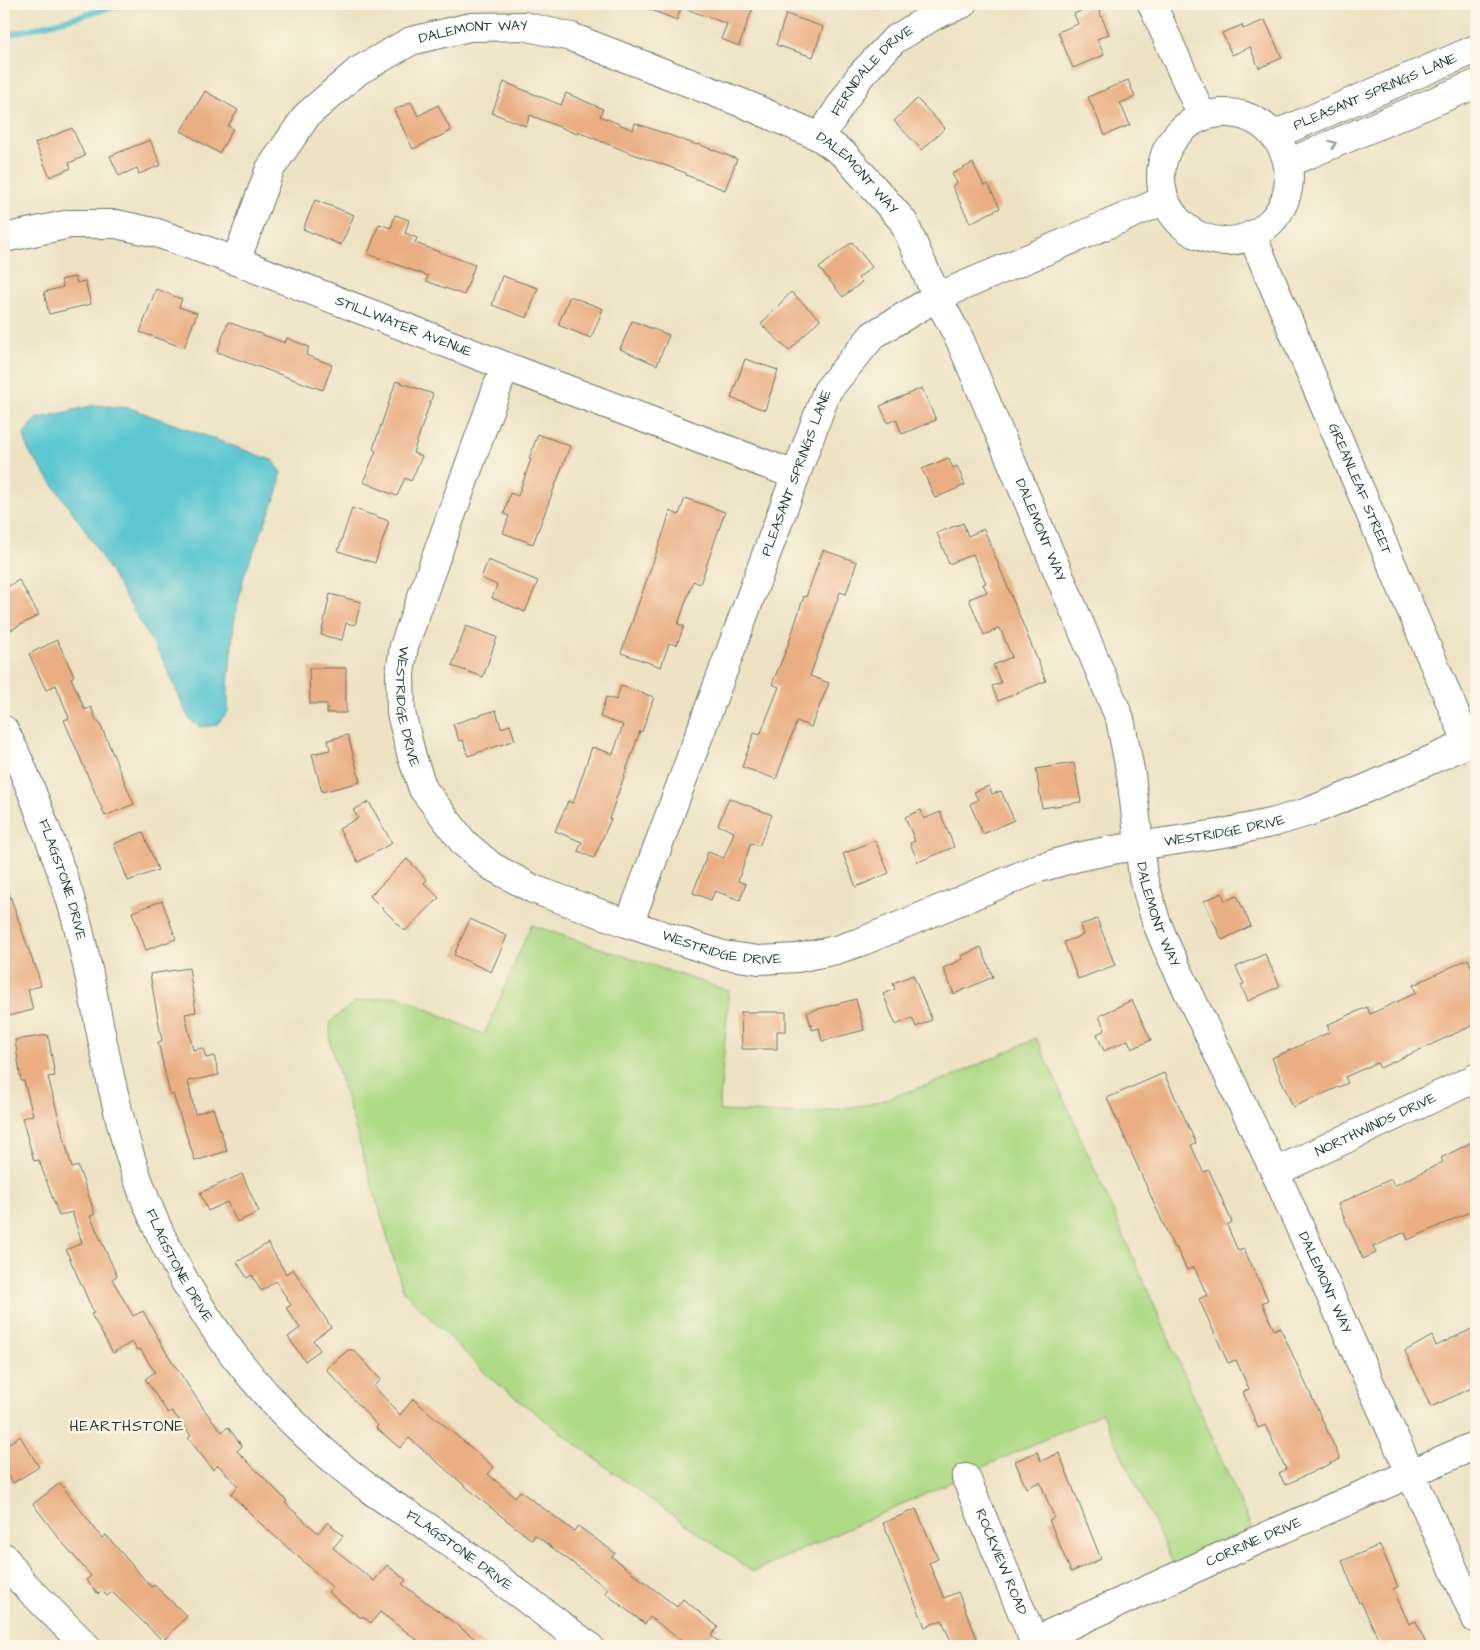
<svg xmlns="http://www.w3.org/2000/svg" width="1480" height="1650" viewBox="0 0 1480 1650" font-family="'Architects Daughter',sans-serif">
<rect width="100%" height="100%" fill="#fcf5e5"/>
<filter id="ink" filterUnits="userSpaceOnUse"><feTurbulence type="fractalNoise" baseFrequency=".02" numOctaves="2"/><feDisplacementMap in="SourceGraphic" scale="10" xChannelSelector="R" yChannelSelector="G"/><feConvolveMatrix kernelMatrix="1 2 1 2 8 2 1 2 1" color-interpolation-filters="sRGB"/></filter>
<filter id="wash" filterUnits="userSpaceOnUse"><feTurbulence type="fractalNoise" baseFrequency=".0096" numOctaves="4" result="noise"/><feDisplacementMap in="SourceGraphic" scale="20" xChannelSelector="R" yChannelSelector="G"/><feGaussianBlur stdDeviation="1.12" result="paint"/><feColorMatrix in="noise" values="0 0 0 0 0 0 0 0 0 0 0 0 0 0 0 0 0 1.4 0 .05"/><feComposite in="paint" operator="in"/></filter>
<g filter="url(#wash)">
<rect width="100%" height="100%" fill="#ede2c2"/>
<path fill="#afda86" stroke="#678c5d" d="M531,925L729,991L719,1111L808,1114L871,1104L954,1076L1036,1038L1064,1099L1252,1529L1174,1565L1102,1413L753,1572L614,1473L490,1378L403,1290L330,1043L331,1021L355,1002L399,996L484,1035Z"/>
<path fill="#5bc7d1" stroke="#3d8282" d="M95,405L130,408L274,461L281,473L278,491L244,575L234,623L228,686V712L216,725L200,727L189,719L164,662L86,531L28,450L24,434L36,419Z"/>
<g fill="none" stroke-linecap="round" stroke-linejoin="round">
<path stroke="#5bc7d1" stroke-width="5.5" d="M4,36L126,4"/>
</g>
<g id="blocks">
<g fill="#eaae82">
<path d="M638,4H754L739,46L721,39L727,24L681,7L677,20L638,5Z"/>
<path d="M1096,4L1109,34L1097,39L1104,55L1073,68L1058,32L1078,24L1074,14Z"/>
<path d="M786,14L823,27L813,57L776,45Z"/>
<path d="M1265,20L1282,58L1259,68L1250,47L1232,55L1222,33L1242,25L1243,29Z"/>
<path d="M1128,80L1135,97L1120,103L1130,125L1105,135L1088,97Z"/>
<path d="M504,82L561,105L566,93L603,109L600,116L633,130L635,123L697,145L698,144L737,159L725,190L686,175V173L625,151L578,132L577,134L530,115L526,126L492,113Z"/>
<path d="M205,91L238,110L228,126L233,129L219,153L181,131Z"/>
<path d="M917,99L945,128L922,150L894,121Z"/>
<path d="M411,102L418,116L438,105L451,131L413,149L394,110Z"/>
<path d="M72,128L85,156L69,163L71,168L50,177L35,143Z"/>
<path d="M150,140L161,165L139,174L137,168L119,176L110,156Z"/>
<path d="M973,163L984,186L988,184L1000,208L970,223L952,186L957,183L952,174Z"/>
<path d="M315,200L354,215L341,245L303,229Z"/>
<path d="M395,215L409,220L405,233L417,238L415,243L475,265L464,295L426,281L428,276L368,254L379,224L391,228Z"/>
<path d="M852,242L872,267L858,278L862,282L843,297L819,268Z"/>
<path d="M502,276L538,288L527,318L492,305Z"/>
<path d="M75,277L77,283L85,281L91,304L49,314L44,292L63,287L61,280Z"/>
<path d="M156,289L182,299L179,307L197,313L184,348L140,332Z"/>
<path d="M791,292L820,319L789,351L761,324Z"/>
<path d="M570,296L603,309L591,338L558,325Z"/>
<path d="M632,321L669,335L657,365L620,349Z"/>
<path d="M228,322L285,343L287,338L309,347L306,355L332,365L323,390L217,352Z"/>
<path d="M745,359L778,370L765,410L731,398Z"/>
<path d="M396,381L433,394L413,453L422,456L411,481L405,478L397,496L363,482L376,451L373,449Z"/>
<path d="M922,388L936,420L902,434L896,419L888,423L880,406Z"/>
<path d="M538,434L570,446L533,544L503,533L509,516L504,514L510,493L518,496L531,459H529Z"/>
<path d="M948,458L953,468L957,466L965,485L935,498L922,469Z"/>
<path d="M685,498L725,512L700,584L693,581L678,624L684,626L677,645L669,643L661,667L621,653L665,528L670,511L679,515Z"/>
<path d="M352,508L389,521L375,563L338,551Z"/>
<path d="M963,523L968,536L984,529L1046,681L998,701L992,686L1001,683L993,665L1012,657L1000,628L984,635L969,599L987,592L983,584L986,583L973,554L949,564L937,533Z"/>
<path d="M823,550L857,562L846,594L840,592L810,676L829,683L811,727L797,721L776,779L742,767L754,733L760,735L779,687L772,684L788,645L804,596L806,597Z"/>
<path d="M488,560L538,581L525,612L492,598L497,585L481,578Z"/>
<path d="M19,580L39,615L11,630L4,617V589Z"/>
<path d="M330,594L361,602L355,625L346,623L342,640L321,635Z"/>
<path d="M466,626L497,637L483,677L452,666Z"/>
<path d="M57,640L74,676L71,678L85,710L91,707L97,722L99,721L134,804L105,816L64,720L69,718L56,685L46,690L29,654Z"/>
<path d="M309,668H346V713H327V704H310Z"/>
<path d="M621,686L654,697L642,732L640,731L609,819H611L594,858L578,851L582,842L555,831L568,801L573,803L592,747L613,754L623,725L600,717L606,697L616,700Z"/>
<path d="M496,710L501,728L510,725L515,740L468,756L463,740L459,741L453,724Z"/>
<path d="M348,735L360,782L322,792L312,754L330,750L328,740Z"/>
<path d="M1074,763L1081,802L1042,808L1036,769Z"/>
<path d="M989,786L992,794L1001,791L1014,820L983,834L970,804L978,800L974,792Z"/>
<path d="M729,798L772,815L759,846L751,843L738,881L746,884L740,900L715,891L711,900L693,893L708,852L724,858L734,832L718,825Z"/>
<path d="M369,802L392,843L358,862L339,829L358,818L353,810Z"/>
<path d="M921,810L924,819L940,812L954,847L918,862L910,843L915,841L905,817Z"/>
<path d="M143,832L158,870L128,881L114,844Z"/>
<path d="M875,840L889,873L856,887L843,854Z"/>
<path d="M407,859L427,880L424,883L439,898L405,931L370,896Z"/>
<path d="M4,884H6L34,965L35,964L41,986L28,989L33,1010L4,1017Z"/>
<path d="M1222,893L1225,901L1237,896L1251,926L1222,940L1204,901Z"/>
<path d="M162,901L176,939L146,950L132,912Z"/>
<path d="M470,919L507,936L491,972L454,955Z"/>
<path d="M1097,919L1115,965L1078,979L1064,942L1083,935L1080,925Z"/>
<path d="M981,947L993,977L954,994L943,968L963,959L961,956Z"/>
<path d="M1265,954L1280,986L1248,1001L1241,985L1244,984L1236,967Z"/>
<path d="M1468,959L1472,968L1476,966V1024L1380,1068L1377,1063L1345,1077L1348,1083L1293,1107L1272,1058L1330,1032L1327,1025L1367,1007L1370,1014L1416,993L1413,985Z"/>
<path d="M189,968L196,1012L185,1014L193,1050L203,1048L206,1058L214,1056L219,1075L188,1081L195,1114L213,1108L227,1151L195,1161L173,1094L170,1095L158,1042L162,1041L150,974Z"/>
<path d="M913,975L932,1020L916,1027L912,1018L896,1025L883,994L895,989L893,983Z"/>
<path d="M856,999L864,1030L822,1041L819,1028L812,1030L807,1012Z"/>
<path d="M1132,1000L1151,1040L1132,1049L1128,1040L1104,1051L1097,1034L1105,1030L1099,1016Z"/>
<path d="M741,1012H786V1031H777V1049H742Z"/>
<path d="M48,1035L55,1076L48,1077L72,1168L78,1166L95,1214L90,1216L117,1276L112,1279L133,1316L143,1311L166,1352L203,1408L222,1432L228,1427L242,1446L237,1451L287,1501L285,1503L318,1533L328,1522L343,1536L333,1548L374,1581L387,1565L406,1580L402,1584L485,1646H425L380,1612L371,1623L362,1616L361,1618L328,1592L332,1587L260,1523L231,1494L238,1486L218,1465L213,1470L188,1438L191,1436L172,1411L168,1413L145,1379L155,1372L140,1349L137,1350L132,1342L113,1353L91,1314L94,1313L66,1250L82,1243L72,1212L59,1216L39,1160L34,1161L22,1118L33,1115L24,1081H21L15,1040Z"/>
<path d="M1164,1073L1196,1143L1191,1145L1203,1172L1209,1170L1232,1222L1227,1225L1238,1251L1244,1249L1268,1300L1262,1303L1274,1330L1280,1327L1340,1459L1285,1485L1279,1473L1286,1469L1265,1425L1258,1428L1243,1392L1249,1389L1236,1360L1228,1363L1199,1299L1207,1295L1194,1267L1187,1270L1176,1247L1174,1248L1107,1098Z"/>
<path d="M1476,1140V1209L1408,1240L1405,1232L1373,1247L1376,1253L1363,1259L1338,1204L1391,1179L1394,1186L1443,1162L1441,1158Z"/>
<path d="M242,1174L259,1212L237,1222L227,1202L208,1211L200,1193Z"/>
<path d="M268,1243L286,1274L293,1269L331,1327L313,1340L320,1350L305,1361L288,1337L300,1328L286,1308L291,1305L276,1281L261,1291L252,1275L247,1278L237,1262Z"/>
<path d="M1476,1327V1386L1431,1407L1405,1351L1432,1336L1436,1346Z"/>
<path d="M348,1350H354L381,1380L374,1386L400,1415L413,1399L494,1467L488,1474L515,1497L520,1491L574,1531L578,1526L615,1553L612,1557L677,1607L683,1599L718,1627L711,1636L725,1646H688L650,1617L645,1624L605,1593L608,1589L535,1535L532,1540L491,1508L409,1438L400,1448L376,1428L378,1426L326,1369Z"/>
<path d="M20,1436L39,1467L13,1483L4,1469V1447Z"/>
<path d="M1037,1452L1041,1461L1059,1453L1101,1559L1071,1572L1049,1520L1054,1517L1040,1482L1026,1488L1015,1461Z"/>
<path d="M60,1483L102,1538L106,1535L151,1587L154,1585L187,1616L163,1641L112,1592L107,1596L102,1591L98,1594L86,1580L91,1576L61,1541L33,1504Z"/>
<path d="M916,1509L938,1559L929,1563L944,1598L958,1592L980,1646H953L942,1620L925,1627L883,1523Z"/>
<path d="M1380,1545L1398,1587L1393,1589L1409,1624L1416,1621L1427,1646H1382L1361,1602L1359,1603L1342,1561Z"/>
</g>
</g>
</g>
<g filter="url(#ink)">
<use href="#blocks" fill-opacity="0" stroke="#677766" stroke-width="1"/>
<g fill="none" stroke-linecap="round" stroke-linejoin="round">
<defs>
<g id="minor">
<path d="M1152,4L1202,116"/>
<circle cx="1225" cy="177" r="64"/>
<path id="s1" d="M1274,135L1476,49"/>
<path id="s2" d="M820,137L860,76L894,40L935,15L962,4"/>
<path d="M1288,163L1476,84"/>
<path id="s3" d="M1252,235L1468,744"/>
<path id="s4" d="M4,238L70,224H116L157,233L236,261L505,366L795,475"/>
<path id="s5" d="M236,261L270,169L307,115L358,71L411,41L470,27L524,26L571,37L747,105L820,137L845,155L903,221L937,297L960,340L1120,719L1131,775L1143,877L1156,921L1167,948L1275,1172L1476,1619"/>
<path id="s6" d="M505,366L404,646L400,674L401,713L412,757L423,789L464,843L491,866L533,889L629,924L723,955L759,960L797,958L836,950L863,941L1039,868L1078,857L1112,850L1224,833L1275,822L1308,812L1367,788L1476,740"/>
<path id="s7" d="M4,730C20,760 32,792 44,824C59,863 73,902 82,943C98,1011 108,1081 128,1149C160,1257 224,1358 306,1435C325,1453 346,1471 367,1487C383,1500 402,1510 419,1521C477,1561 533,1605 589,1646"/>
<path id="s8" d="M629,924L827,391L873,335L937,297L1165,200"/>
<path id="s9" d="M1275,1172L1476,1078"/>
<path id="s10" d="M966,1478L1036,1646"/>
<path d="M4,1557L22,1582L86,1646"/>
<path id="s11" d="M1034,1641L1242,1547L1476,1445"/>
</g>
</defs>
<use href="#minor" stroke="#677766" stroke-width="30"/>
<use href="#minor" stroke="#fff" stroke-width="28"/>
</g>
<defs><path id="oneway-chevron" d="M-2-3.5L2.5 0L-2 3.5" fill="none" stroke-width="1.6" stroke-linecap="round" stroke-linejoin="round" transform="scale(1.25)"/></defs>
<use stroke="#8f9e9a" href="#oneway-chevron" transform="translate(1333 144) rotate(-23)"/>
</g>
<g text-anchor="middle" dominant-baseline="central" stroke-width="5" stroke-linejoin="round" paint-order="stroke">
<g font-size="14" fill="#1f3d34" stroke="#fcf5e5">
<text stroke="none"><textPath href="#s5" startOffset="355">DALEMONT WAY</textPath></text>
<text stroke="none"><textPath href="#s2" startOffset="85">FERNDALE DRIVE</textPath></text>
<text stroke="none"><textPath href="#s1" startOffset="110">PLEASANT SPRINGS LANE</textPath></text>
<text stroke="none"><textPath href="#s5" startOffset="775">DALEMONT WAY</textPath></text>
<text stroke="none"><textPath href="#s4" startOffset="419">STILLWATER AVENUE</textPath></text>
<text stroke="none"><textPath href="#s8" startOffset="481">PLEASANT SPRINGS LANE</textPath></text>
<text stroke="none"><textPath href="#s3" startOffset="276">GREANLEAF STREET</textPath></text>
<text stroke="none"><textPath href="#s5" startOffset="1180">DALEMONT WAY</textPath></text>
<text stroke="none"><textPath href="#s6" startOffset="359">WESTRIDGE DRIVE</textPath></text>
<text stroke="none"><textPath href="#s6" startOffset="1319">WESTRIDGE DRIVE</textPath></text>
<text stroke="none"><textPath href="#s7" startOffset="161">FLAGSTONE DRIVE</textPath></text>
<text stroke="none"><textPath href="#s5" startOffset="1585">DALEMONT WAY</textPath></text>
<text stroke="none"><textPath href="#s6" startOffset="794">WESTRIDGE DRIVE</textPath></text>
<text stroke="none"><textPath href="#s9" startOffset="111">NORTHWINDS DRIVE</textPath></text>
<text stroke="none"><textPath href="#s7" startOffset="566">FLAGSTONE DRIVE</textPath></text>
<text stroke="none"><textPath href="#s5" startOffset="1990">DALEMONT WAY</textPath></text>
<text stroke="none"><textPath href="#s11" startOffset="241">CORRINE DRIVE</textPath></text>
<text stroke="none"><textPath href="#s7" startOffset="971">FLAGSTONE DRIVE</textPath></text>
<text stroke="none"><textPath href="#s10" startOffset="91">ROCKVIEW ROAD</textPath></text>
</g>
<g font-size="15" letter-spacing="1" fill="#1f3d34" stroke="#fcf5e5">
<text x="127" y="1426">HEARTHSTONE</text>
</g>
</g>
<rect width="1480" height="1650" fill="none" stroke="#fcf5e5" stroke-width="20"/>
</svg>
